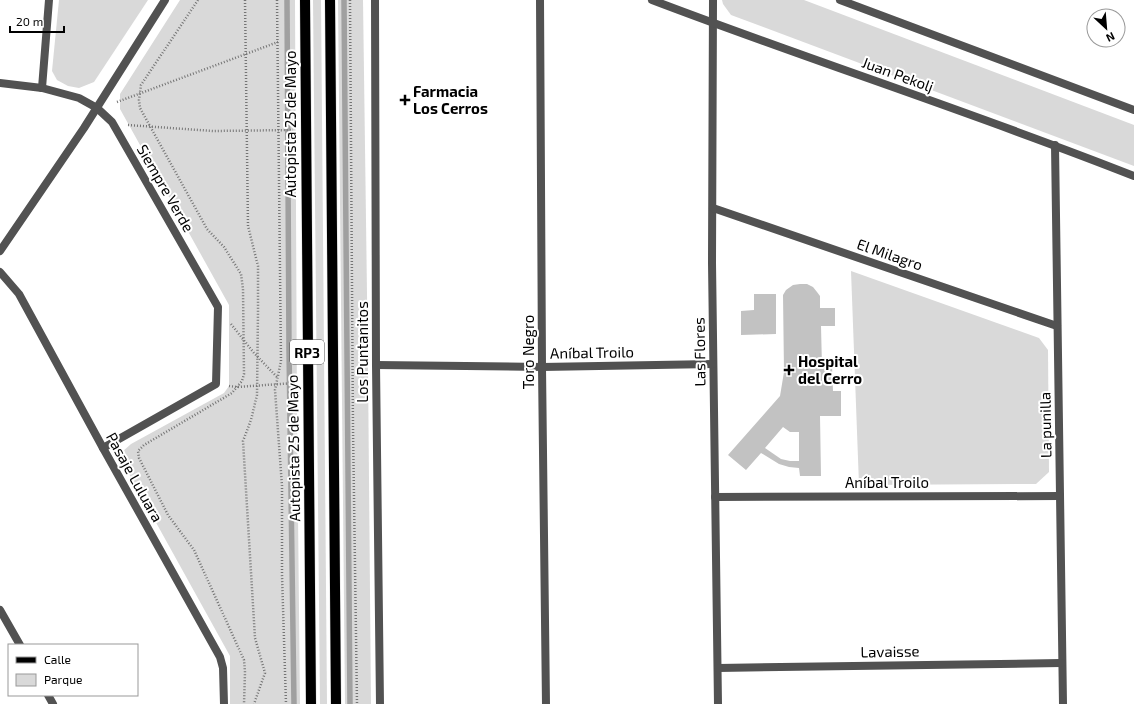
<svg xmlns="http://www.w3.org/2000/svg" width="1134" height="704" viewBox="0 0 1134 704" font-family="'Exo 2',sans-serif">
<rect width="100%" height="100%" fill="#fff"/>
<g fill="#d9d9d9">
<path d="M59,0H148L94,82L79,88L68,86L57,80L52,71Z"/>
<path d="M180,0H295L297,419L300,704H230V656L123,463L122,452L131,444L224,393L229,386V305L120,109V94Z"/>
<path d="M313,0H321L327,704H320Z"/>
<path d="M338,0H363L368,367L371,704H345Z"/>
<path d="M722,0H804L1134,125V166L731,15L723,4Z"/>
<path d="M851,271L1039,338L1048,350L1049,472L1036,484L859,485Z"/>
</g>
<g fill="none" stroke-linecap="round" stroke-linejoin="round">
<g stroke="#a0a0a0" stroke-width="5.5">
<path d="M287,0L289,349L294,704"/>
<path d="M344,0L350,704"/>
</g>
</g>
<g fill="#c2c2c2" fill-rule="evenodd">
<path d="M800,284H807L813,287L817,292L820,296V308H835V326H821L822,367L832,366L833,391H841V416H820L821,476H800L799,468L789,467L779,464L761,453L746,470L728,455L780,396L784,372L783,295L786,290L793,285ZM783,427L790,432H799V461H790L781,459L765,448Z"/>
<path d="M754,294H776V334L741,335V311L754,310Z"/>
</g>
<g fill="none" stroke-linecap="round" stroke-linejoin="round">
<defs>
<g id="primary">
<path d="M305,0L311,704"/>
<path d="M330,0L336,704"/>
</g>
</defs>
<use href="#primary" stroke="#dbdbdb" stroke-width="11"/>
<g stroke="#747474" stroke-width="2.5" stroke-dasharray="1 2" stroke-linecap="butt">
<path d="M198,0L141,85L139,100L140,108L207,229L224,247L241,274L243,289L244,374L242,381L232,393L144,445L138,451L139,458L168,515L194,550L244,660L245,672L244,704"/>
<path d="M245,0L248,226L258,266V311L257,395L251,420L243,441L255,638L265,673L254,704"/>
<path d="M277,0L281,361L275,390L282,486V575L286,704"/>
<path d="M350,0L353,428L357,704"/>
<path d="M117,102L278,42"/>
<path d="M128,125L213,131L293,130"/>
<path d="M231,324L254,353L277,377"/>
<path d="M229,386L237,387L295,383"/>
</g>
<g stroke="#525252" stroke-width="8">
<path d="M540,0L542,367L546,704"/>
<path d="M713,0L712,263L718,704"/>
<path d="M0,83L42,88L79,98L97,108L112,122L218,307L216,384L103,448"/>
<path d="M42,88L49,0"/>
<path d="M1055,145L1063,704"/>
<path d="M713,208L1057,326"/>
<path d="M0,272L19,294L103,448L220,657L223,668L224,704"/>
<path d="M376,365L542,367L713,364"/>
<path d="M715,497L1060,496"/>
<path d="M0,610L20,645"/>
<path d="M718,668L1061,663"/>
<path d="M48,695L53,704"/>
</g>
<g stroke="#525252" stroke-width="8">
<path d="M375,0L376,365L380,704"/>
<path d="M652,0C812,61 975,113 1134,176"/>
<path d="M840,0L1134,110"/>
<path d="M0,251L84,128L165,0"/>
</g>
<use href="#primary" stroke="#000" stroke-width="10"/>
</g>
<g fill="#000" stroke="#fff" stroke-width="1.5">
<path d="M403 94h4v4h4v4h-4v4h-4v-4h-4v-4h4z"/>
<path d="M787 364h4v4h4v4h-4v4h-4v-4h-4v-4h4z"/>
</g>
<g text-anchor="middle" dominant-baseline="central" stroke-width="4" stroke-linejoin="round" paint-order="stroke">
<rect fill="#fff" stroke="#4c4c4c" stroke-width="1" x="290" y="340" width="34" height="24" rx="3"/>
<g font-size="14" font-weight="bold" fill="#000">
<text x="307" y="352">RP3</text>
</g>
<g font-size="15" fill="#000" stroke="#fff">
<text transform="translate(898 74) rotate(20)">Juan Pekolj</text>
<text transform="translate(290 124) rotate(-90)">Autopista 25 de Mayo</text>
<text transform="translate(166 188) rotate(60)">Siempre Verde</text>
<text transform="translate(890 254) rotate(19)">El Milagro</text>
<text transform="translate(362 352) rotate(-90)">Los Puntanitos</text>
<text transform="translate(528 352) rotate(-90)">Toro Negro</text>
<text transform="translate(592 352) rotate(-1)">Aníbal Troilo</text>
<text transform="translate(699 352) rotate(-91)">Las Flores</text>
<text transform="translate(1045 425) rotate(-91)">La punilla</text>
<text transform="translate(293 448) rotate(-91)">Autopista 25 de Mayo</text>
<text transform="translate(135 477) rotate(61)">Pasaje Luluara</text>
<text x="887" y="482">Aníbal Troilo</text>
<text transform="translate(890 651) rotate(-1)">Lavaisse</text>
</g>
<g font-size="15" font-weight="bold" fill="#000" stroke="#fff" text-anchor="start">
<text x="413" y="91">Farmacia<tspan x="413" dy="17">Los Cerros</tspan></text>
<text x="798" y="361">Hospital<tspan x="798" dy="17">del Cerro</tspan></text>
</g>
</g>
<rect x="8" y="644" width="130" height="52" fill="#ffffff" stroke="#999999"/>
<rect x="16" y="657" width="20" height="6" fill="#000000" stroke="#999999"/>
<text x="44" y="664" font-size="12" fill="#000000">Calle</text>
<rect x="16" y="674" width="20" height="12" fill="#d9d9d9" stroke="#999999"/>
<text x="44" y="684" font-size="12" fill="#000000">Parque</text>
<g transform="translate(1106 28) rotate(154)"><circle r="19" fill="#ffffff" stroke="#999999"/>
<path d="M0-3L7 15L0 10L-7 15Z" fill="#000000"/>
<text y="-6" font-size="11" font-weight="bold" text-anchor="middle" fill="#000000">N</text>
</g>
<path d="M10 26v6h54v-6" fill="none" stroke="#000000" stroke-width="2"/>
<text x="16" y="26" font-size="12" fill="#000000" stroke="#ffffff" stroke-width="3" paint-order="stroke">20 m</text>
</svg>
